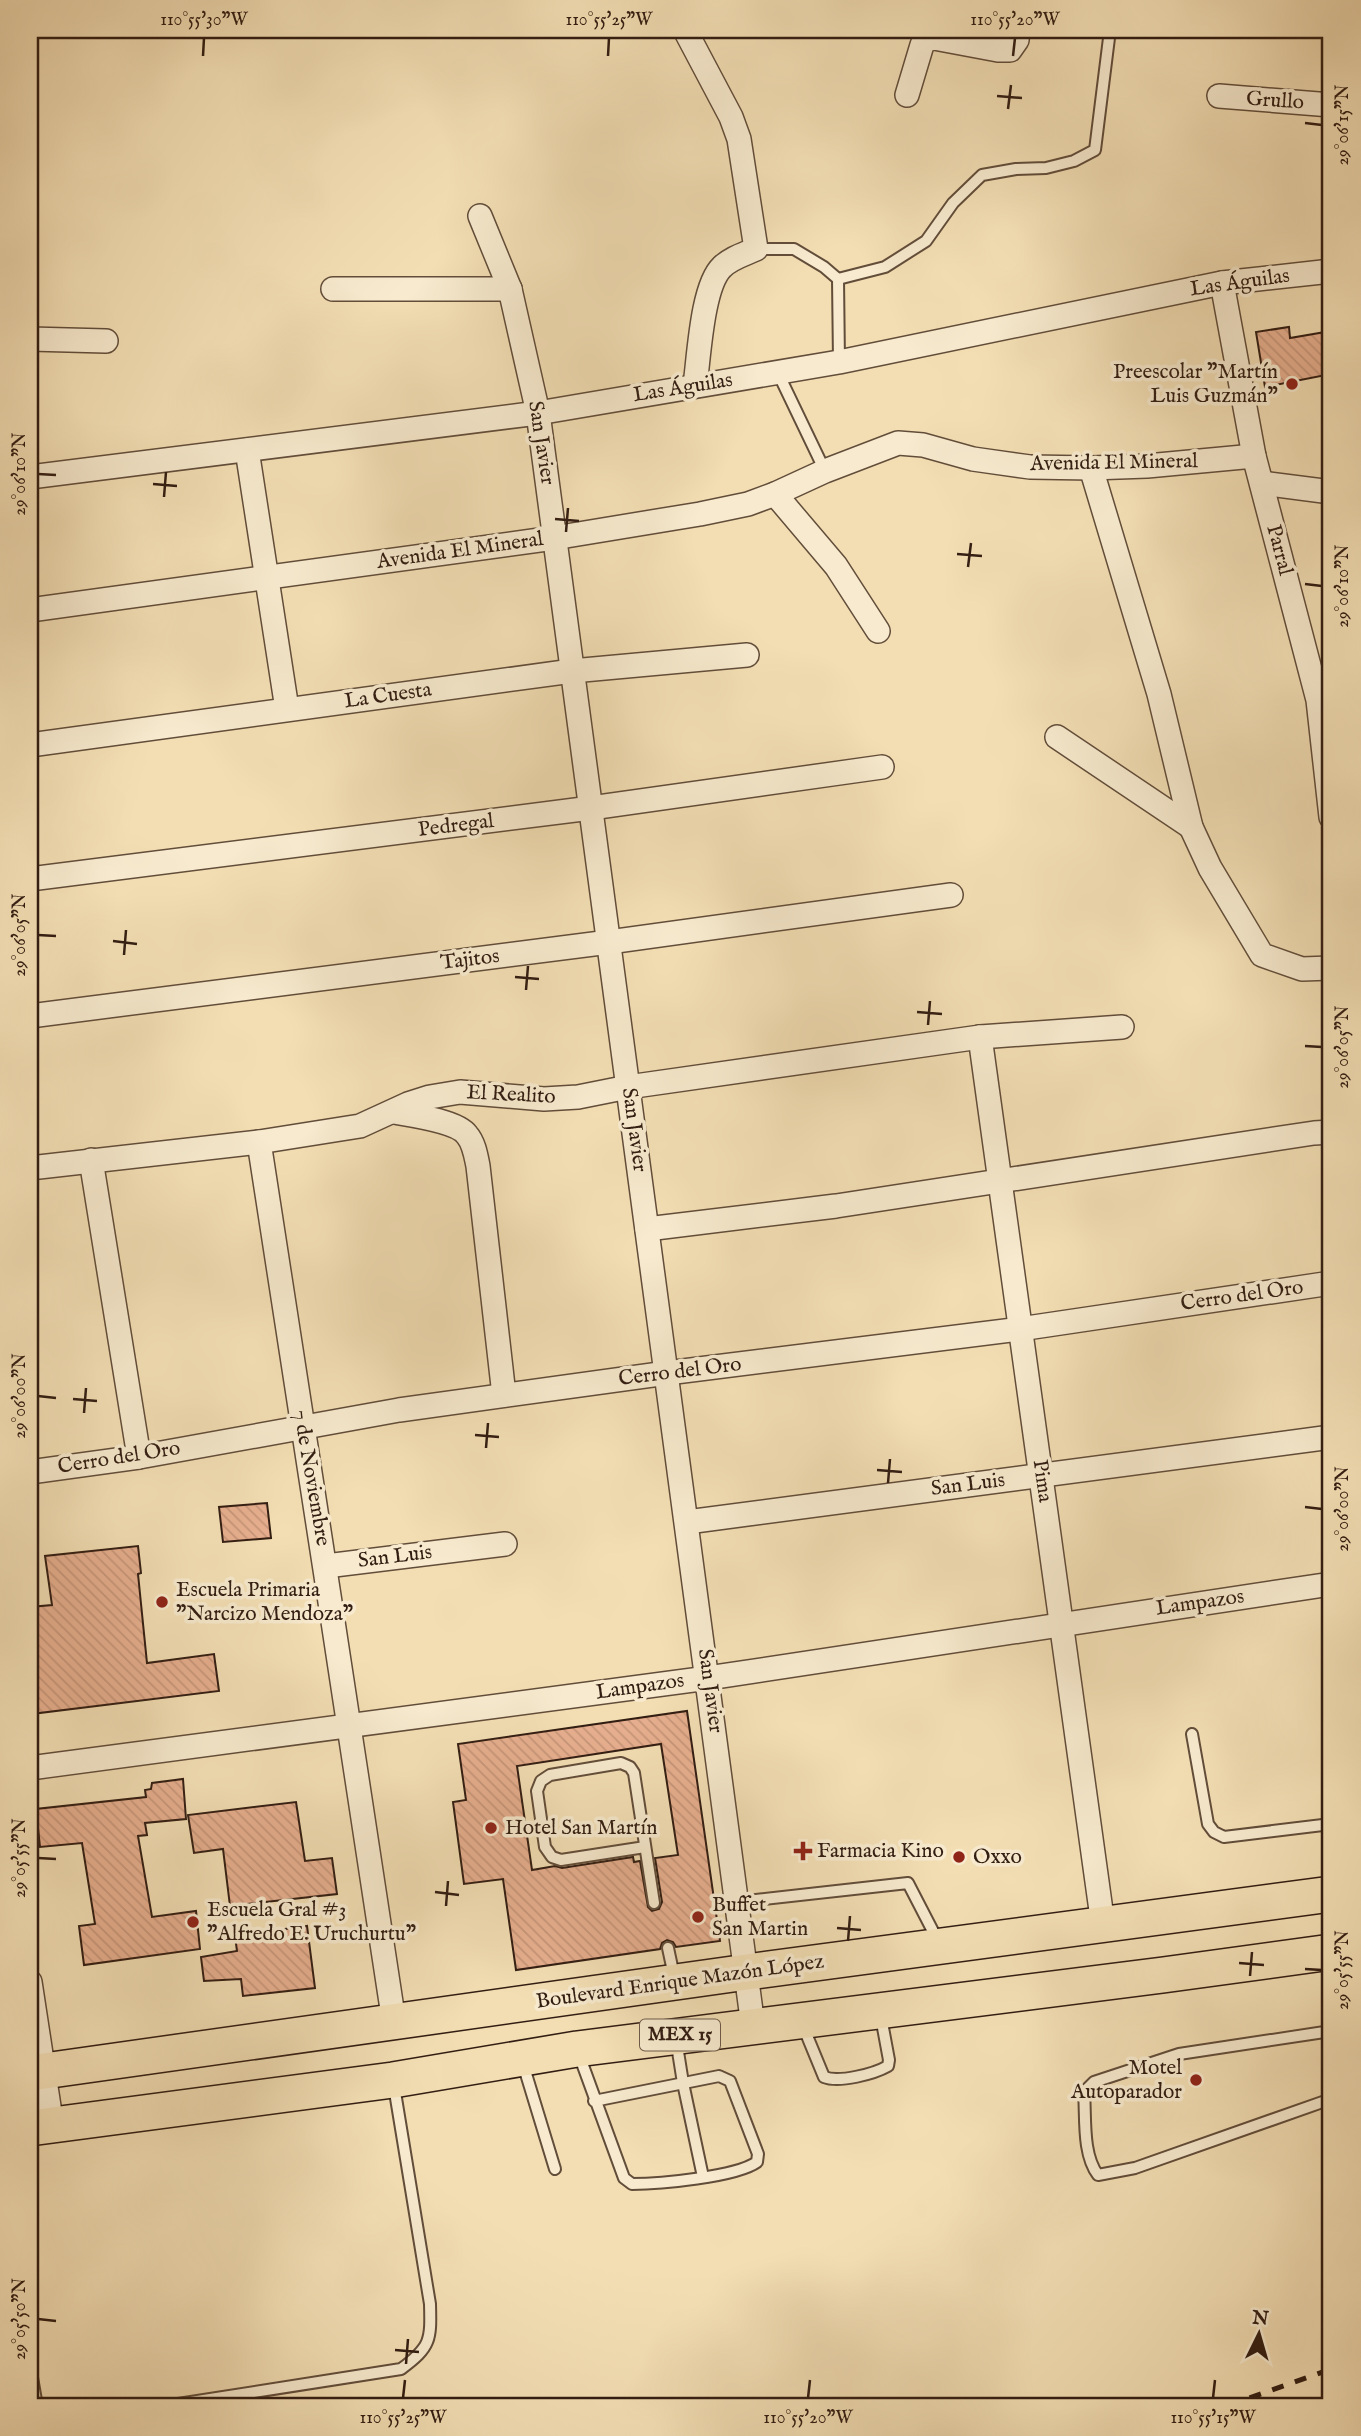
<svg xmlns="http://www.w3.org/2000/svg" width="1361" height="2436" viewBox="0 0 1361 2436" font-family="'IM FELL English',serif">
<defs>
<pattern id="building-back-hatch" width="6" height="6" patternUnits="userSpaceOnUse" patternTransform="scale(1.75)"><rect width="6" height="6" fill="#e7af8f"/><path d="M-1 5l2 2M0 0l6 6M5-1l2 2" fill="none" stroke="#c7967a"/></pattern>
</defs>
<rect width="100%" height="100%" fill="#f3deb4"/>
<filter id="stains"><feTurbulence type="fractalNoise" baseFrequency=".00286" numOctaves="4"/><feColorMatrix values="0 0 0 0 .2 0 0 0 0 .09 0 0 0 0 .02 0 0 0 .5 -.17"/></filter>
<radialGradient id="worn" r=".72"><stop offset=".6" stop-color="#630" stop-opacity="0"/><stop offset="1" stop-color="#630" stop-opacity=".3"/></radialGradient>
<g fill="url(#building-back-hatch)" stroke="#321d12" stroke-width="2" fill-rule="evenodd">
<path d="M1289,327L1290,338L1331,331V374L1265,387L1256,332Z"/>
<path d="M267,1503L271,1538L223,1542L219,1507Z"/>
<path d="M138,1546L141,1573L138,1574L147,1663L214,1654L219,1691L31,1714L30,1607L52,1605L45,1556Z"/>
<path d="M687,1711L720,1941L676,1947L673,1942L667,1940L662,1943L660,1949L516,1970L503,1879L464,1884L453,1802L466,1800L458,1744ZM661,1744L678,1855L655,1858L662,1902L659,1909L652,1911L648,1907L640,1861L634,1862L633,1857L562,1868L555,1866L532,1870L517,1766Z"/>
<path d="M183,1779L186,1819L145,1823L147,1835L138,1836L152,1917L196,1911L200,1949L84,1965L79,1926L95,1924L82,1843L40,1847L36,1809L146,1797L145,1790L151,1789L152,1783Z"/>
<path d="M296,1802L305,1861L332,1858L337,1894L230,1906L223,1849L194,1853L188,1815Z"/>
<path d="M307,1926L315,1988L243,1996L241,1979L204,1981L201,1957L237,1951L235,1936Z"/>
</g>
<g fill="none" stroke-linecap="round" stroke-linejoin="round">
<defs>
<g id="lane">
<path d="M756,249H794L824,267L838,279L839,362"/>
<path d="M838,279L885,267L926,241L953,203L982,175L1016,169L1046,168L1074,161L1095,150L1110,30"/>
<path d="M778,373L825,471"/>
<path d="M1192,1734L1208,1824L1214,1832L1224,1837L1331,1824"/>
<path d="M1329,1824L1331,1855"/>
<path d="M645,1847L561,1860L552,1857L545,1847L537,1791L541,1781L550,1775L621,1763L630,1767L634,1773L654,1903"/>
<path d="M738,1902L908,1883L938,1941"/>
<path d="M668,1948L674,1976"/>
<path d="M803,2026L824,2077C839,2083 874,2074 888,2066L889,2060L881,2017"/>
<path d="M1331,2031L1179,2054L1094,2082L1084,2092C1086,2117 1082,2154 1098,2175L1135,2168L1331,2099"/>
<path d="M676,2039L683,2083L703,2177"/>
<path d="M578,2052L624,2178L632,2184C659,2184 736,2177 757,2162L758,2154L730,2081L719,2076L594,2101"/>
<path d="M523,2064L555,2169"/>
<path d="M30,2366L37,2406"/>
<path d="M165,2406L401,2369C431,2347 431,2340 430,2304L394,2086"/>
</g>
<g id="street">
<path d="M685,30L731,117L739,139L756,249C745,254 731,258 722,267C702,286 699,357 695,385"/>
<path d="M907,95L922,45L926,40L934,38L998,50H1010L1017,40L1018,30"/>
<path d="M1219,96L1331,105"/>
<path d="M480,216L510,289L538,413L753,2026"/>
<path d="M1222,283L1254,456L1318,700L1331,817"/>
<path d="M333,289H510"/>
<path d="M30,339L106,341"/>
<path d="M247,450L287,709"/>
<path d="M1091,468L1159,694L1191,827L1210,868L1262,955L1302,969L1331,968"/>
<path d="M30,477L538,413L839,362L1222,283L1331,271"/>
<path d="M1262,483L1331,492"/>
<path d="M775,494L836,566L878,631"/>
<path d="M30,610L554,538L700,514L748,504L775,494L825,471L898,443L923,445L973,459L1030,467L1091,468L1147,466L1254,456"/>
<path d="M1057,737L1191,827"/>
<path d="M30,745L572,671L747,655"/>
<path d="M30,879L591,808L882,767"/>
<path d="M30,1016L609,942L951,895"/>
<path d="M980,1037L1103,1925"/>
<path d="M394,1112C411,1115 457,1121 467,1135C474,1143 476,1156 478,1166L504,1395"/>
<path d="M259,1142C303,1436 351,1728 394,2022"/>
<path d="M91,1160L139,1457"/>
<path d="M30,1168L259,1142L360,1126L408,1104L430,1097L460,1092L544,1099L578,1097L628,1087L980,1037L1122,1027"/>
<path d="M647,1229L836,1206L1314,1133L1331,1132"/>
<path d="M30,1472L139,1457L399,1410L667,1373L1020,1329L1331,1283"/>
<path d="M687,1522L1331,1437"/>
<path d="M326,1566L505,1544"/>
<path d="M30,1768L708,1678L1331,1584"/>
<path d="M30,1982L52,2126"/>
</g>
<g id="primary">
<path d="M30,2073L747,1972L1331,1894"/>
<path d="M30,2128L393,2080L577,2049L1163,1975L1331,1952"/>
</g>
</defs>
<use href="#lane" stroke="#624d3a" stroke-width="14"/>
<use href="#street" stroke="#624d3a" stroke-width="26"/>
<use href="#primary" stroke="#321d12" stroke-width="38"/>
<use href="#lane" stroke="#f7eace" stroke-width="10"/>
<use href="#street" stroke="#f7eace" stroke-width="23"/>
<use href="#primary" stroke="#f3deb4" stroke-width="35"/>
<path stroke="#321d12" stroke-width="5" stroke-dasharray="12 12" stroke-linecap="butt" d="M1227,2406L1331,2369"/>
</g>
<path fill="none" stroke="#321d12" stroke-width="2.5" d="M203,56L204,38M608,56L609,38M1013,56L1015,38M997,96L1022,98M1008,109L1011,85M1305,123L1322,125M38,474L56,475M153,484L177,486M164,497L166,472M555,519L579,521M566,532L568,508M957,554L982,556M968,567L971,543M1305,584L1322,586M38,935L56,936M113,941L137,944M124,955L126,930M515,977L539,979M526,990L528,966M917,1012L942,1014M928,1025L930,1001M1305,1046L1322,1047M38,1396L56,1398M73,1399L97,1401M84,1413L86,1388M475,1435L499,1437M486,1448L488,1423M877,1470L902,1472M888,1483L890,1459M1305,1507L1322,1509M38,1858L56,1859M435,1892L459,1895M446,1906L448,1881M837,1928L861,1930M848,1941L850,1916M1239,1963L1264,1965M1305,1969L1322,1970M1250,1976L1252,1952M38,2319L56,2321M395,2350L419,2352M406,2364L408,2339M403,2398L405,2380M808,2398L810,2380M1213,2398L1215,2380"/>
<g fill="#8f2418" stroke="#f7eace" stroke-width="2.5">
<circle cx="1292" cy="384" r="7"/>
<circle cx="162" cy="1602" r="7"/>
<circle cx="491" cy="1828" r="7"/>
<path d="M799.5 1840.5h7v7h7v7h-7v7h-7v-7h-7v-7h7z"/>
<circle cx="959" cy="1857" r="7"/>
<circle cx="698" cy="1917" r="7"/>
<circle cx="193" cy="1922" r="7"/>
<circle cx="1196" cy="2080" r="7"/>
</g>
<g text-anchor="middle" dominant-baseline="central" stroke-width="7" stroke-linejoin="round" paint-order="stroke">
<rect fill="#f7eace" stroke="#6d5a4a" stroke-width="2" x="640" y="2019.5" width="80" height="31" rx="5"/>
<g font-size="19" font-weight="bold" fill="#321d12">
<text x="680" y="2035">MEX 15</text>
</g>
<g font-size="21" fill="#321d12" stroke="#f7eace">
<text transform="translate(1275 101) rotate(4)">Grullo</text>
<text transform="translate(1240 283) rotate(-8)">Las Águilas</text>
<text transform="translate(683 388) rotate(-9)">Las Águilas</text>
<text transform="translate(541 443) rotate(81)">San Javier</text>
<text transform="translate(1114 463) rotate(-1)">Avenida El Mineral</text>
<text transform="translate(1279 550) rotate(75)">Parral</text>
<text transform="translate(460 551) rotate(-8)">Avenida El Mineral</text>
<text transform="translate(388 696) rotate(-8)">La Cuesta</text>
<text transform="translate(456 826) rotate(-7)">Pedregal</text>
<text transform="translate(470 960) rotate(-7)">Tajitos</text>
<text transform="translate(511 1095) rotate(3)">El Realito</text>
<text transform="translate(634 1130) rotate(82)">San Javier</text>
<text transform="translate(1242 1296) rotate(-8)">Cerro del Oro</text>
<text transform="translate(680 1372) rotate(-7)">Cerro del Oro</text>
<text transform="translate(119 1458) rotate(-9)">Cerro del Oro</text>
<text transform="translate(311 1478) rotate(80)">7 de Noviembre</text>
<text transform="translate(1042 1481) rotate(82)">Pima</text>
<text transform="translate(968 1485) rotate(-7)">San Luis</text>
<text transform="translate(395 1557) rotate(-7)">San Luis</text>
<text transform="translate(1200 1603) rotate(-8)">Lampazos</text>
<text transform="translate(640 1687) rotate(-8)">Lampazos</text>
<text transform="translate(710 1691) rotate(82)">San Javier</text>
<text transform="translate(680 1982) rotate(-8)">Boulevard Enrique Mazón López</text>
</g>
<g font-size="21" fill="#321d12" stroke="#f7eace" text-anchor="start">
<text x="1278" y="372" text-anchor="end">Preescolar "Martín<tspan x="1278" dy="24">Luis Guzmán"</tspan></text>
<text x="176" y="1590">Escuela Primaria<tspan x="176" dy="24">"Narcizo Mendoza"</tspan></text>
<text x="505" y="1828">Hotel San Martín</text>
<text x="817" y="1851">Farmacia Kino</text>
<text x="973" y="1857">Oxxo</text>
<text x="712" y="1905">Buffet<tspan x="712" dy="24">San Martin</tspan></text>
<text x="207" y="1910">Escuela Gral #3<tspan x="207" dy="24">"Alfredo E. Uruchurtu"</tspan></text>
<text x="1182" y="2068" text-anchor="end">Motel<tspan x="1182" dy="24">Autoparador</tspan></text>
</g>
</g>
<rect width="1361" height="2436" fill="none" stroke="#f3deb4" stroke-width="77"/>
<g transform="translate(1259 2334) rotate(5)" stroke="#f7eace" stroke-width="5" paint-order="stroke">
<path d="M0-5L12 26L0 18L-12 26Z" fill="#321d12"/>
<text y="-10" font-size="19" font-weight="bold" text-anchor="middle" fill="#321d12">N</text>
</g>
<rect x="38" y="38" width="1284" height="2360" fill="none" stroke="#321d12" stroke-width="2.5"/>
<g font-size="18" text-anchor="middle" fill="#321d12">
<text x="204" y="25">110°55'30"W</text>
<text x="609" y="25">110°55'25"W</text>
<text x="1015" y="25">110°55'20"W</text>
<text transform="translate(1342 125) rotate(-90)" y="6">29°06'15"N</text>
<text transform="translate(19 474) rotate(-90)" y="6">29°06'10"N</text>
<text transform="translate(1342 586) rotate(-90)" y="6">29°06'10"N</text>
<text transform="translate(19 935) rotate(-90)" y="6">29°06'05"N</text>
<text transform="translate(1342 1047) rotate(-90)" y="6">29°06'05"N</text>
<text transform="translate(19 1396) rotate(-90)" y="6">29°06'00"N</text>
<text transform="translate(1342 1509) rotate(-90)" y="6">29°06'00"N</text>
<text transform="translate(19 1858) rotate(-90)" y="6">29°05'55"N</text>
<text transform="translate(1342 1970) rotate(-90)" y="6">29°05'55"N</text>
<text transform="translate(19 2319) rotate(-90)" y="6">29°05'50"N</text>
<text x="403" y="2423">110°55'25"W</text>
<text x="808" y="2423">110°55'20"W</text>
<text x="1213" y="2423">110°55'15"W</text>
</g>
<rect width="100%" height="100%" filter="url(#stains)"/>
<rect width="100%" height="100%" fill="url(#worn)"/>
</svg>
